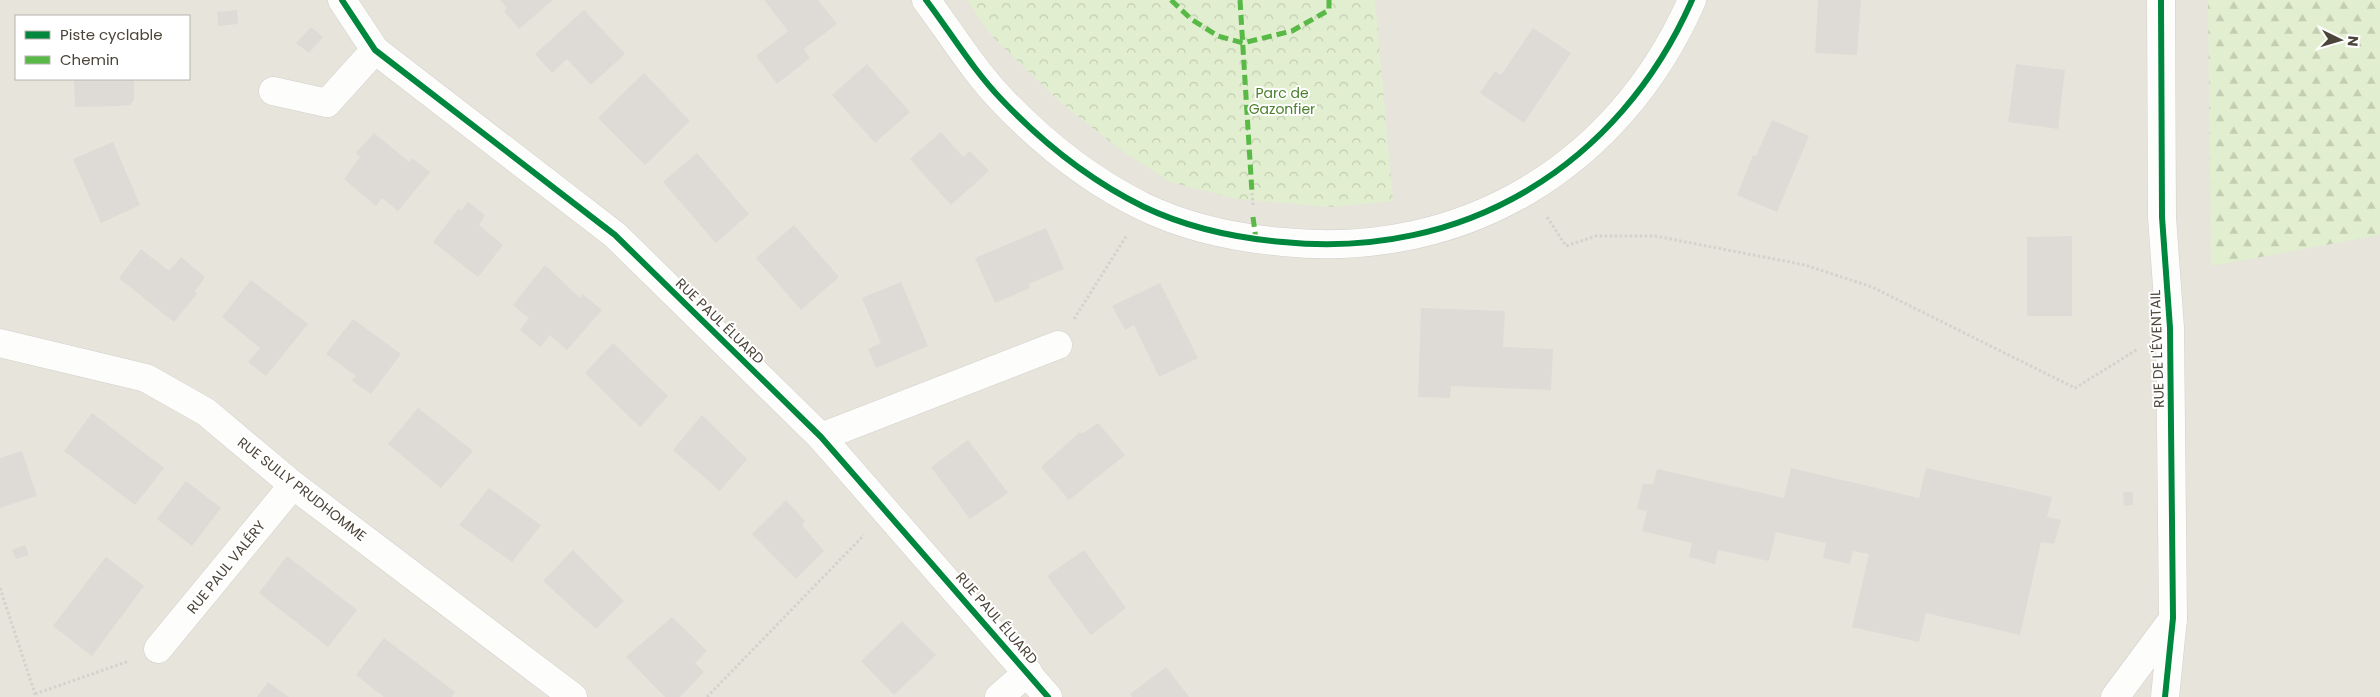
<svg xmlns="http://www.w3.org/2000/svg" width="2380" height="697" viewBox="0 0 2380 697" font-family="Poppins,sans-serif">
<defs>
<pattern id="forest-firs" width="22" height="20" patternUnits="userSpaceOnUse" patternTransform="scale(1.25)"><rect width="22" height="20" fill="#e1eecf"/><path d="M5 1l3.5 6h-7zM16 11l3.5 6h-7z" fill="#c3cdb2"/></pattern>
<pattern id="park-crowns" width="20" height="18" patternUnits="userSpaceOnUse" patternTransform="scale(1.25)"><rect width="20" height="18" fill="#e1eecf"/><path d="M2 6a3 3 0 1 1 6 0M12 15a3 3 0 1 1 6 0" fill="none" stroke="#c3cdb2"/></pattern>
</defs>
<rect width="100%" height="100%" fill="#f4f2ee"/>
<path fill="#e7e4dc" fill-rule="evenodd" d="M0,0H2380V697H0ZM16,16H189V79H16Z"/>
<path fill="url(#forest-firs)" d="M2208,0H2380V235L2211,266Z"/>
<path fill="url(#park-crowns)" d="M967,0H1375L1393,201L1331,207L1237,199L1170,182L1122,151L1060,102L991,35Z"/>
<g fill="#dedbd6">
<path d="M500,0H553L519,29L504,11L507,8Z"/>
<path d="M764,0H818L837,24L804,49L810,58L777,84L756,56L788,31Z"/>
<path d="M1818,0H1861L1857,55L1815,53Z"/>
<path d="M237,10L238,24L218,26L217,12Z"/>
<path d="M584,10L625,54L591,85L567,59L552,73L535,54Z"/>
<path d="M311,27L323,37L309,53L296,43Z"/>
<path d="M1533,28L1571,53L1524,123L1480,93L1495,71L1501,75Z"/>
<path d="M867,64L910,112L875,143L832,95Z"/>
<path d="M2016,64L2065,70L2058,129L2008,122Z"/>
<path d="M644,73L690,121L645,165L598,118Z"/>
<path d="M74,79H134V100L130,105L118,106L75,107Z"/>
<path d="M1772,120L1809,136L1777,212L1737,195L1753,155L1756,156Z"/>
<path d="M941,132L963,157L970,151L989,171L951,205L910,159Z"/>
<path d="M374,133L409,162L412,158L430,172L398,211L382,198L376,206L344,179L360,157L356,153Z"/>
<path d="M113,142L140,205L101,223L73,159Z"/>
<path d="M697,153L749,214L716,243L663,182Z"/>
<path d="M468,202L485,215L479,225L503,245L478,277L433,242L459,208L461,211Z"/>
<path d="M794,225L839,277L801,310L756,258Z"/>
<path d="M1046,228L1064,269L1029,284L1030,288L995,303L975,258Z"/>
<path d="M2072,236V316H2027V237Z"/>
<path d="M141,249L169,271L181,257L205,277L195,291L197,294L174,322L119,278Z"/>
<path d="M545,265L580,298L583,294L602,310L567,350L550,335L540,347L520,330L529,318L513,305Z"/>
<path d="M251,280L308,324L266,376L248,362L260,348L222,317Z"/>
<path d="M901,282L928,346L876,368L868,349L881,343L862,298Z"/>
<path d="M1160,283L1198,358L1159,377L1134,325L1125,330L1112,306Z"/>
<path d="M1421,308L1505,311L1503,347L1553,349L1551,390L1451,386L1450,398L1418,397Z"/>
<path d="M353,319L401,354L371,394L352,381L356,376L326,354Z"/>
<path d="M613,343L668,396L640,427L585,373Z"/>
<path d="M418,408L473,451L441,488L388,444Z"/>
<path d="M92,413L164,468L135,505L64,451Z"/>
<path d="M702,415L747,459L720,491L673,450Z"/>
<path d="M1098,423L1125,455L1069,500L1041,467L1080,432L1082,434Z"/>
<path d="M968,440L1008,493L970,519L931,467Z"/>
<path d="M22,451L37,496L0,508V458Z"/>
<path d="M1791,468L1919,498L1926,468L2052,497L2047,517L2061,520L2054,544L2041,542L2020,635L1926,613L1919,642L1852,627L1869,554L1853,551L1850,564L1823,558L1826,543L1776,532L1769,561L1718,550L1715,564L1689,557L1692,543L1642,531L1647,511L1637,509L1643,483L1653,485L1657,469L1784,498Z"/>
<path d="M186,481L221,508L192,546L157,519Z"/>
<path d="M489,488L541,525L512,562L459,525Z"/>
<path d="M2123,492H2133V505L2124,506Z"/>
<path d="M786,500L805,521L802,525L824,551L796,579L752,534Z"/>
<path d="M25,545L29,555L16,559L12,550Z"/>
<path d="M573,550L624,601L596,629L543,581Z"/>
<path d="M1084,550L1126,608L1091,635L1047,576Z"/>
<path d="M287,556L357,610L328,647L259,593Z"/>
<path d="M106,557L144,586L92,656L53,626Z"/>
<path d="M672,617L707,651L695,663L704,672L680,697H665L626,657Z"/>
<path d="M902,621L936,655L894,695L861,661Z"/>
<path d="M384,638L455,692L452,697H384L356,675Z"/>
<path d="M1166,667L1189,697H1132L1130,694Z"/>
<path d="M268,682L289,697H257Z"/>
</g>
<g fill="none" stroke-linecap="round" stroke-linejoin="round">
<defs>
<g id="minor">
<path d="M342,0L375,50L615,235L821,437L1048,697"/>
<path d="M926,0C951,33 973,70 1002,100C1042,142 1091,181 1144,207C1186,227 1236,238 1283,242C1464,260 1619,166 1692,0"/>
<path d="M2161,0L2162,217L2170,328L2173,618L2165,697"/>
<path d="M273,91L327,103L375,50"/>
<path d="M0,343L146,378L206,412L293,485L573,697"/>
<path d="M821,437L1058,345"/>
<path d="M158,649L293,485"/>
<path d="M999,697L1028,672"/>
<path d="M2115,697L2173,619"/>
</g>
</defs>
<use href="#minor" stroke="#d2d0cb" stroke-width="29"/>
<g stroke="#d3d2cc" stroke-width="3" stroke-dasharray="2.5 2.5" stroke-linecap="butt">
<path d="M1252,193L1253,205"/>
<path d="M1547,217L1566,246L1596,236H1655L1805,265L1872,287L2075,388L2138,349"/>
<path d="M1074,319L1127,235"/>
<path d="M0,588L36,697"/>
<path d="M35,694L129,661"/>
<path d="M707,697L864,535"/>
</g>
<use href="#minor" stroke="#fdfdfc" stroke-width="28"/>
<g stroke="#58b947" stroke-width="5" stroke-dasharray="10 5" stroke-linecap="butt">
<path d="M1171,0L1191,19L1218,36L1243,43L1292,31L1329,10V0"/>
<path d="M1240,0L1252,193"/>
<path d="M1253,217L1256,240"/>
</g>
<defs>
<g id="cycleway">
<path d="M342,0L375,50L615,235L821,437L1048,697"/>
<path d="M926,0C951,33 973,70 1002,100C1042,142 1091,181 1144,207C1186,227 1236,238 1283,242C1464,260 1619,166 1692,0"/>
<path d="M2161,0L2162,217L2170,328L2173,618L2165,697"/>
</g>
</defs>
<use href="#cycleway" stroke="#fff" stroke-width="9"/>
<use href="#cycleway" stroke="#00873e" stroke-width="6"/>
</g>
<g text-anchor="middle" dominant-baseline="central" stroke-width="4" stroke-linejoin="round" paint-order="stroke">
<g font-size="14" fill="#4a7f2a" stroke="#fff">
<text x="1282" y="93">Parc de<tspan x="1282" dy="16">Gazonfier</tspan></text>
</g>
<g font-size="14" fill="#4b4439" stroke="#fff">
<text transform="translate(720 321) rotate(44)">RUE PAUL ÉLUARD</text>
<text transform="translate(2157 349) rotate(-92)">RUE DE L'ÉVENTAIL</text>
<text transform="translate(302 489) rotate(38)">RUE SULLY PRUDHOMME</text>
<text transform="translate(226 567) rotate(-51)">RUE PAUL VALÉRY</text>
<text transform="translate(997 618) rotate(49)">RUE PAUL ÉLUARD</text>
</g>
</g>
<rect x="15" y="15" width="175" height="65" fill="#ffffff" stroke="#b7b4b0"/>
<rect x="25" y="31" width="25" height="8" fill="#00873e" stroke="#b7b4b0"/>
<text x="60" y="40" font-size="15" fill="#4b4439">Piste cyclable</text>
<rect x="25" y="56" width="25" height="8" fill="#58b947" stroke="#b7b4b0"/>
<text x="60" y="65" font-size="15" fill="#4b4439">Chemin</text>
<g transform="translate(2340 40) rotate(95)" stroke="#ffffff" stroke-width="4" paint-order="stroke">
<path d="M0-4L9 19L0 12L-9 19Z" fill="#4b4439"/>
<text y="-8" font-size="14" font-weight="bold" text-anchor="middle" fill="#4b4439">N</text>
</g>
</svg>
